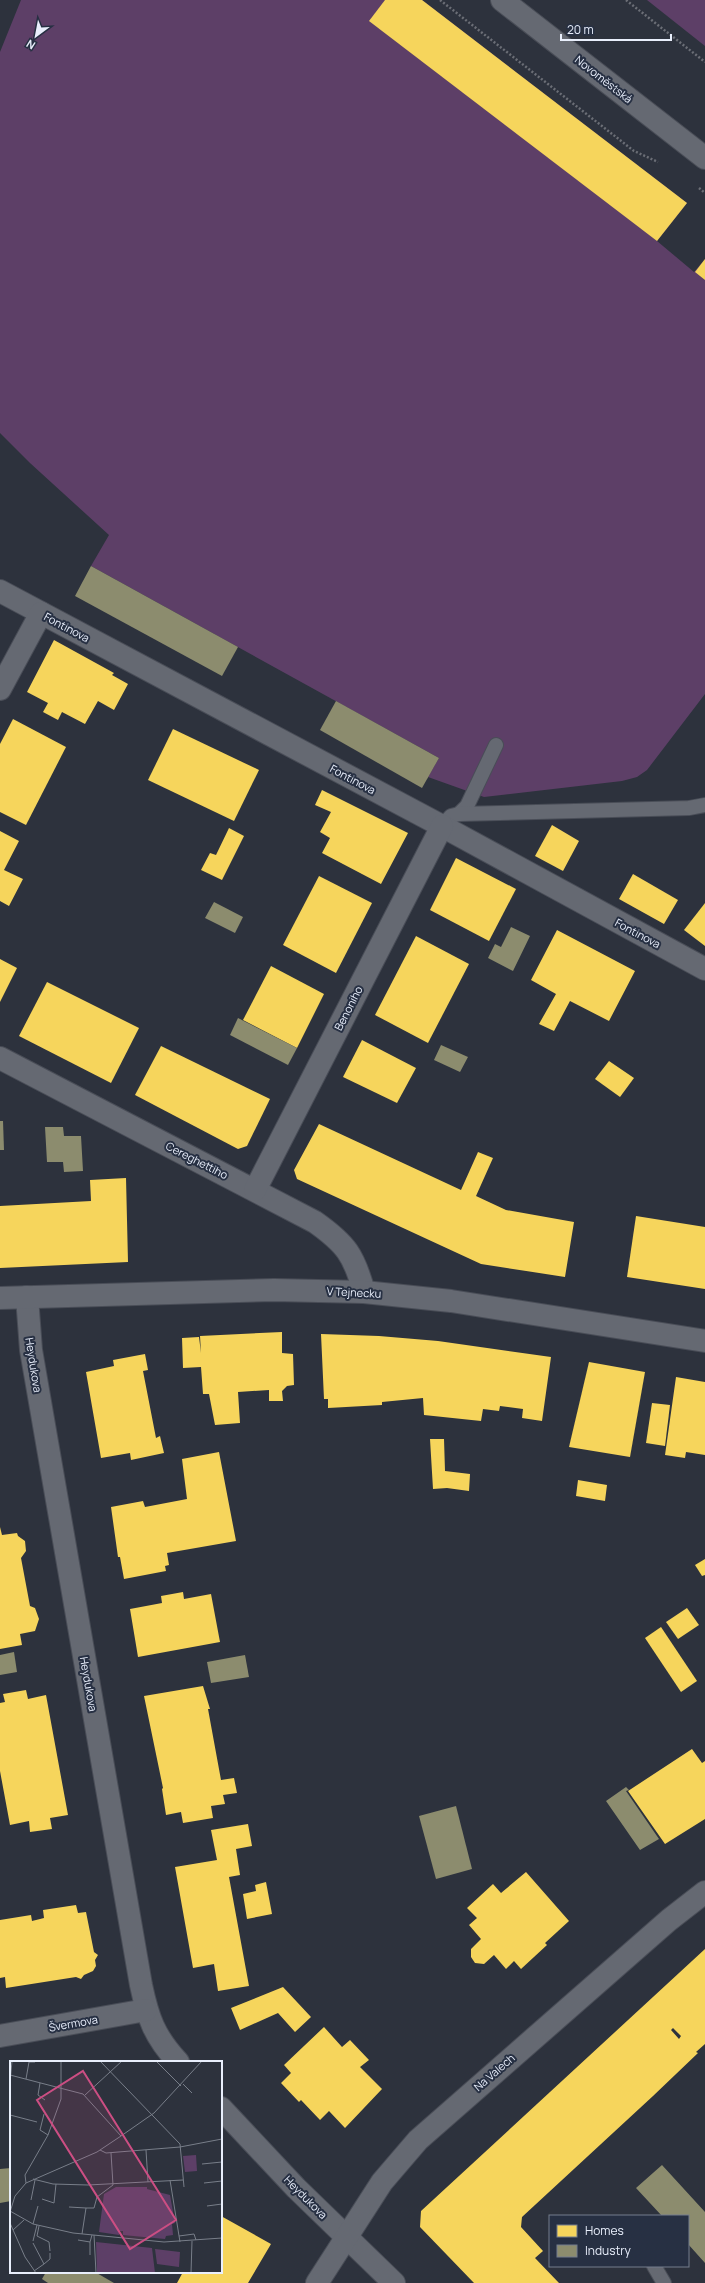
<svg xmlns="http://www.w3.org/2000/svg" width="705" height="2283" viewBox="0 0 705 2283" font-family="Manrope,sans-serif">
<rect width="100%" height="100%" fill="#2d323d"/>
<g fill="#5d3f67">
<path d="M21,0H422L687,203L657,241L694,272L705,259V694L647,770L637,777L622,781L484,797L428,777L439,758L91,566L109,535L30,463L0,433V52Z"/>
<path d="M647,0H705V46Z"/>
</g>
<g fill="#f6d55c" fill-rule="evenodd">
<path d="M385,0H422L687,203L657,241L369,21Z"/>
<path d="M705,259V280L695,272Z"/>
<path d="M54,640L114,673L112,675L128,684L114,710L98,701L85,724L62,712L58,720L43,712L48,703L27,692Z"/>
<path d="M13,719L66,747L26,825L0,812V744Z"/>
<path d="M173,729L259,770L234,821L148,780Z"/>
<path d="M322,790L408,833L381,884L322,853L330,838L320,832L331,812L315,805Z"/>
<path d="M552,825L579,841L563,871L535,856Z"/>
<path d="M229,828L244,836L222,880L201,870L210,853L216,855Z"/>
<path d="M0,831L19,841L4,870L23,879L9,906L0,901Z"/>
<path d="M456,858L516,889L489,941L430,910Z"/>
<path d="M633,874L678,900L664,924L619,899Z"/>
<path d="M319,876L372,903L336,973L283,945Z"/>
<path d="M705,903V946L684,930Z"/>
<path d="M557,930L635,971L609,1021L570,1001L554,1031L539,1024L556,994L531,980Z"/>
<path d="M416,936L469,964L428,1043L375,1015Z"/>
<path d="M0,959L17,968L0,1002Z"/>
<path d="M271,966L324,994L297,1048L243,1020Z"/>
<path d="M47,982L139,1028L111,1083L19,1036Z"/>
<path d="M362,1040L416,1068L397,1103L343,1077Z"/>
<path d="M161,1046L270,1099L247,1146L238,1149L135,1095Z"/>
<path d="M609,1061L634,1078L620,1097L595,1079Z"/>
<path d="M319,1124L461,1190L478,1152L493,1158L476,1196L506,1210L574,1222L565,1277L481,1264L297,1179L294,1170Z"/>
<path d="M126,1178L128,1262L0,1268V1206L91,1201L90,1180Z"/>
<path d="M636,1216L705,1227V1289L627,1277Z"/>
<path d="M282,1332V1353L293,1354L294,1385L287,1386L282,1391L283,1401H269V1390L238,1392L240,1423L215,1425L209,1394H203L201,1367L183,1368L182,1338L199,1337L201,1353L200,1336Z"/>
<path d="M321,1334L379,1336L438,1341L551,1357L542,1421L522,1418L523,1409L500,1406L499,1411L483,1409L481,1421L424,1415L423,1398L382,1402V1405L328,1408V1399H324Z"/>
<path d="M145,1354L148,1370L143,1371L156,1438L160,1436L164,1453L131,1460L130,1453L101,1458L86,1372L114,1366L113,1360Z"/>
<path d="M589,1362L645,1372L630,1457L569,1447Z"/>
<path d="M676,1377L705,1382V1455L686,1452L685,1458L665,1455Z"/>
<path d="M652,1403L670,1405L665,1446L646,1443Z"/>
<path d="M430,1439H444L445,1471L470,1474L469,1491L447,1488L433,1489Z"/>
<path d="M219,1452L236,1541L167,1553L169,1565L165,1566L166,1571L124,1579L120,1557H118L111,1507L143,1501L145,1507L187,1499L182,1459Z"/>
<path d="M578,1480L607,1485L605,1501L576,1496Z"/>
<path d="M0,1527L2,1535L17,1533L18,1536L25,1541L26,1551L21,1558L30,1606L35,1608L39,1619L35,1631L20,1634L22,1645L0,1649Z"/>
<path d="M705,1559V1575L702,1576L695,1565Z"/>
<path d="M183,1592L184,1599L211,1594L220,1642L138,1657L130,1609L162,1603L161,1596Z"/>
<path d="M687,1608L699,1625L678,1639L666,1622Z"/>
<path d="M661,1627L697,1681L681,1692L645,1638Z"/>
<path d="M203,1686L210,1709H208L221,1780L234,1778L237,1793L223,1795L225,1804L211,1806L213,1818L183,1823L181,1812L166,1815L162,1789L163,1788L144,1696Z"/>
<path d="M26,1690L28,1699L46,1695L68,1815L50,1818L52,1829L30,1832L29,1821L10,1825L0,1771V1703L5,1702L3,1694Z"/>
<path d="M692,1749L702,1763L705,1761V1819L665,1844L628,1791Z"/>
<path d="M248,1824L252,1846L236,1849L240,1875L229,1877L249,1986L218,1991L214,1964L193,1968L175,1867L217,1860L211,1830Z"/>
<path d="M526,1872L569,1921L545,1943L547,1945L521,1969L514,1961L506,1969L494,1955L484,1964L475,1963L471,1957V1949L481,1939L469,1925L477,1918L467,1908L493,1884L501,1893Z"/>
<path d="M266,1882L272,1914L247,1919L243,1894L256,1891L255,1885Z"/>
<path d="M76,1905L78,1913L86,1912L94,1952L98,1955L95,1960L96,1966L93,1971L84,1975L81,1979L76,1977L6,1988L5,1977L0,1978V1920L31,1915L32,1921L44,1918L43,1910Z"/>
<path d="M705,1949V2044L696,2052L698,2053L653,2096L522,2217L521,2227L543,2251L535,2258L559,2283H474L420,2227L421,2211ZM673,2028L681,2036L679,2039L671,2030Z"/>
<path d="M283,1987L311,2017L295,2032L278,2013L240,2030L231,2008Z"/>
<path d="M324,2027L342,2047L350,2040L369,2060L360,2067L382,2089L345,2128L329,2111L320,2120L301,2100L299,2102L281,2083L291,2073L284,2065Z"/>
<path d="M221,2216L271,2244L248,2283H177L183,2272H221Z"/>
</g>
<g fill="#8c8c6e">
<path d="M91,566L238,647L222,676L75,596Z"/>
<path d="M336,701L439,758L422,788L320,730Z"/>
<path d="M214,902L243,917L235,933L205,918Z"/>
<path d="M511,927L530,936L513,971L488,958L495,944L501,947Z"/>
<path d="M238,1018L297,1048L288,1065L230,1035Z"/>
<path d="M441,1045L468,1057L460,1072L434,1060Z"/>
<path d="M0,1121H3L4,1150H0Z"/>
<path d="M45,1127H63L64,1136H81L83,1171L64,1172L63,1162H47Z"/>
<path d="M14,1652L17,1672L0,1675V1655Z"/>
<path d="M245,1655L249,1677L211,1683L207,1662Z"/>
<path d="M626,1787L629,1790L626,1791L659,1839L640,1850L606,1801Z"/>
<path d="M456,1806L472,1869L436,1879L419,1816Z"/>
<path d="M662,2165L705,2212V2263L688,2244V2216H662L636,2188Z"/>
<path d="M11,2168V2201L0,2203V2169Z"/>
<path d="M46,2272H95L114,2283H48L42,2279Z"/>
</g>
<g fill="none" stroke-linecap="round" stroke-linejoin="round">
<defs>
<g id="service">
<path d="M459,814L467,806L496,745"/>
<path d="M442,826L451,816L459,814L689,808L705,805"/>
<path d="M654,2266L664,2283"/>
</g>
<g id="minor">
<path d="M502,0L705,158"/>
<path d="M0,591L442,826L705,969"/>
<path d="M0,689L41,613"/>
<path d="M0,1058L315,1222C346,1244 354,1255 364,1292"/>
<path d="M255,1190L442,826"/>
<path d="M27,1297L31,1350L141,1985C148,2018 154,2036 178,2062"/>
<path d="M0,1298L274,1290L364,1292L451,1301L705,1341"/>
<path d="M0,2036L146,2010"/>
<path d="M221,2108L296,2188L394,2283"/>
<path d="M317,2283L382,2182L418,2140L669,1920L705,1892"/>
</g>
</defs>
<use href="#service" stroke="#494d57" stroke-width="16"/>
<use href="#minor" stroke="#494d57" stroke-width="24"/>
<g stroke="#6b6e76" stroke-width="2.5" stroke-dasharray="2 2" stroke-linecap="butt">
<path d="M440,0L634,151L658,162"/>
<path d="M626,0L705,62"/>
<path d="M699,188L705,193"/>
</g>
<use href="#service" stroke="#656972" stroke-width="14"/>
<use href="#minor" stroke="#656972" stroke-width="22"/>
</g>
<g text-anchor="middle" dominant-baseline="central" stroke-width="4" stroke-linejoin="round" paint-order="stroke">
<g font-size="11" fill="#e9effc" stroke="#273043">
<text transform="translate(604 79) rotate(38)">Novoměstská</text>
<text transform="translate(67 627) rotate(28)">Fontinova</text>
<text transform="translate(353 779) rotate(28)">Fontinova</text>
<text transform="translate(638 933) rotate(28)">Fontinova</text>
<text transform="translate(348 1008) rotate(-63)">Benoniho</text>
<text transform="translate(197 1160) rotate(27)">Cereghettiho</text>
<text transform="translate(354 1292) rotate(3)">V Tejnecku</text>
<text transform="translate(34 1365) rotate(81)">Heydukova</text>
<text transform="translate(89 1684) rotate(80)">Heydukova</text>
<text transform="translate(73 2023) rotate(-10)">Švermova</text>
<text transform="translate(494 2072) rotate(-41)">Na Valech</text>
<text transform="translate(306 2197) rotate(45)">Heydukova</text>
</g>
</g>
<g transform="translate(10 2061)">
<rect width="212" height="212" fill="#2d323d"/>
<path d="M186,94L187,110L175,111L173,95ZM137,126V128L160,134L165,162L162,163L163,174L156,175L155,178L113,174V170H110L109,174L89,171L94,133L106,126ZM86,181L142,187L145,212H87ZM145,188L170,191L169,206L147,203Z" fill="#5d3f67"/>
<path fill="none" stroke="#787e89" stroke-width="1" d="M90,0L170,83L174,126M146,0L171,25M0,14L73,33L111,75M16,18L19,1H25M0,22L2,0M30,22L28,34L35,39M173,23L182,32M75,34L112,0M34,53L30,69L38,74M0,54L27,61M90,89L96,92L170,86L212,78M136,89L138,121M192,103L212,101M23,118L43,123L78,124L173,119M160,119L170,181M16,122L15,114L38,74L51,38V0M194,122L212,120M32,138L44,142L46,123M21,139L25,119M197,145L212,143M59,146L76,147M0,150L23,163L63,172L154,181L212,177M0,151L5,135L16,122L87,91L111,75L144,52L192,0M0,162L15,196L26,212M23,163L28,145M29,165L27,175L39,181L40,190M3,169L14,159M72,173L76,147H84L87,136L103,124L101,92M84,174L86,212M169,175L184,173L186,179M68,179L80,181L82,174M23,180L27,164M23,182L34,203L24,210M80,194V181M34,203L40,198V192M181,212L182,180"/>
<path fill="#cc4e83" fill-opacity="0.15" stroke="#cc4e83" stroke-width="2" d="M73,10L166,159L120,188L27,39Z"/>
<rect width="212" height="212" fill="none" stroke="#e9effc" stroke-width="2"/>
</g>
<rect x="549" y="2215" width="140" height="52" fill="#273043" stroke="#757c8d"/>
<rect x="557" y="2225" width="20" height="12" fill="#f6d55c" stroke="#757c8d"/>
<text x="585" y="2235" font-size="12" fill="#e9effc">Homes</text>
<rect x="557" y="2245" width="20" height="12" fill="#8c8c6e" stroke="#757c8d"/>
<text x="585" y="2255" font-size="12" fill="#e9effc">Industry</text>
<g transform="translate(36 36) rotate(212)" stroke="#273043" stroke-width="3" paint-order="stroke">
<path d="M0-3L7 15L0 10L-7 15Z" fill="#e9effc"/>
<text y="-6" font-size="11" font-weight="bold" text-anchor="middle" fill="#e9effc">N</text>
</g>
<path d="M561 34v6h110v-6" fill="none" stroke="#e9effc" stroke-width="2"/>
<text x="567" y="34" font-size="12" fill="#e9effc" stroke="#273043" stroke-width="3" paint-order="stroke">20 m</text>
</svg>
